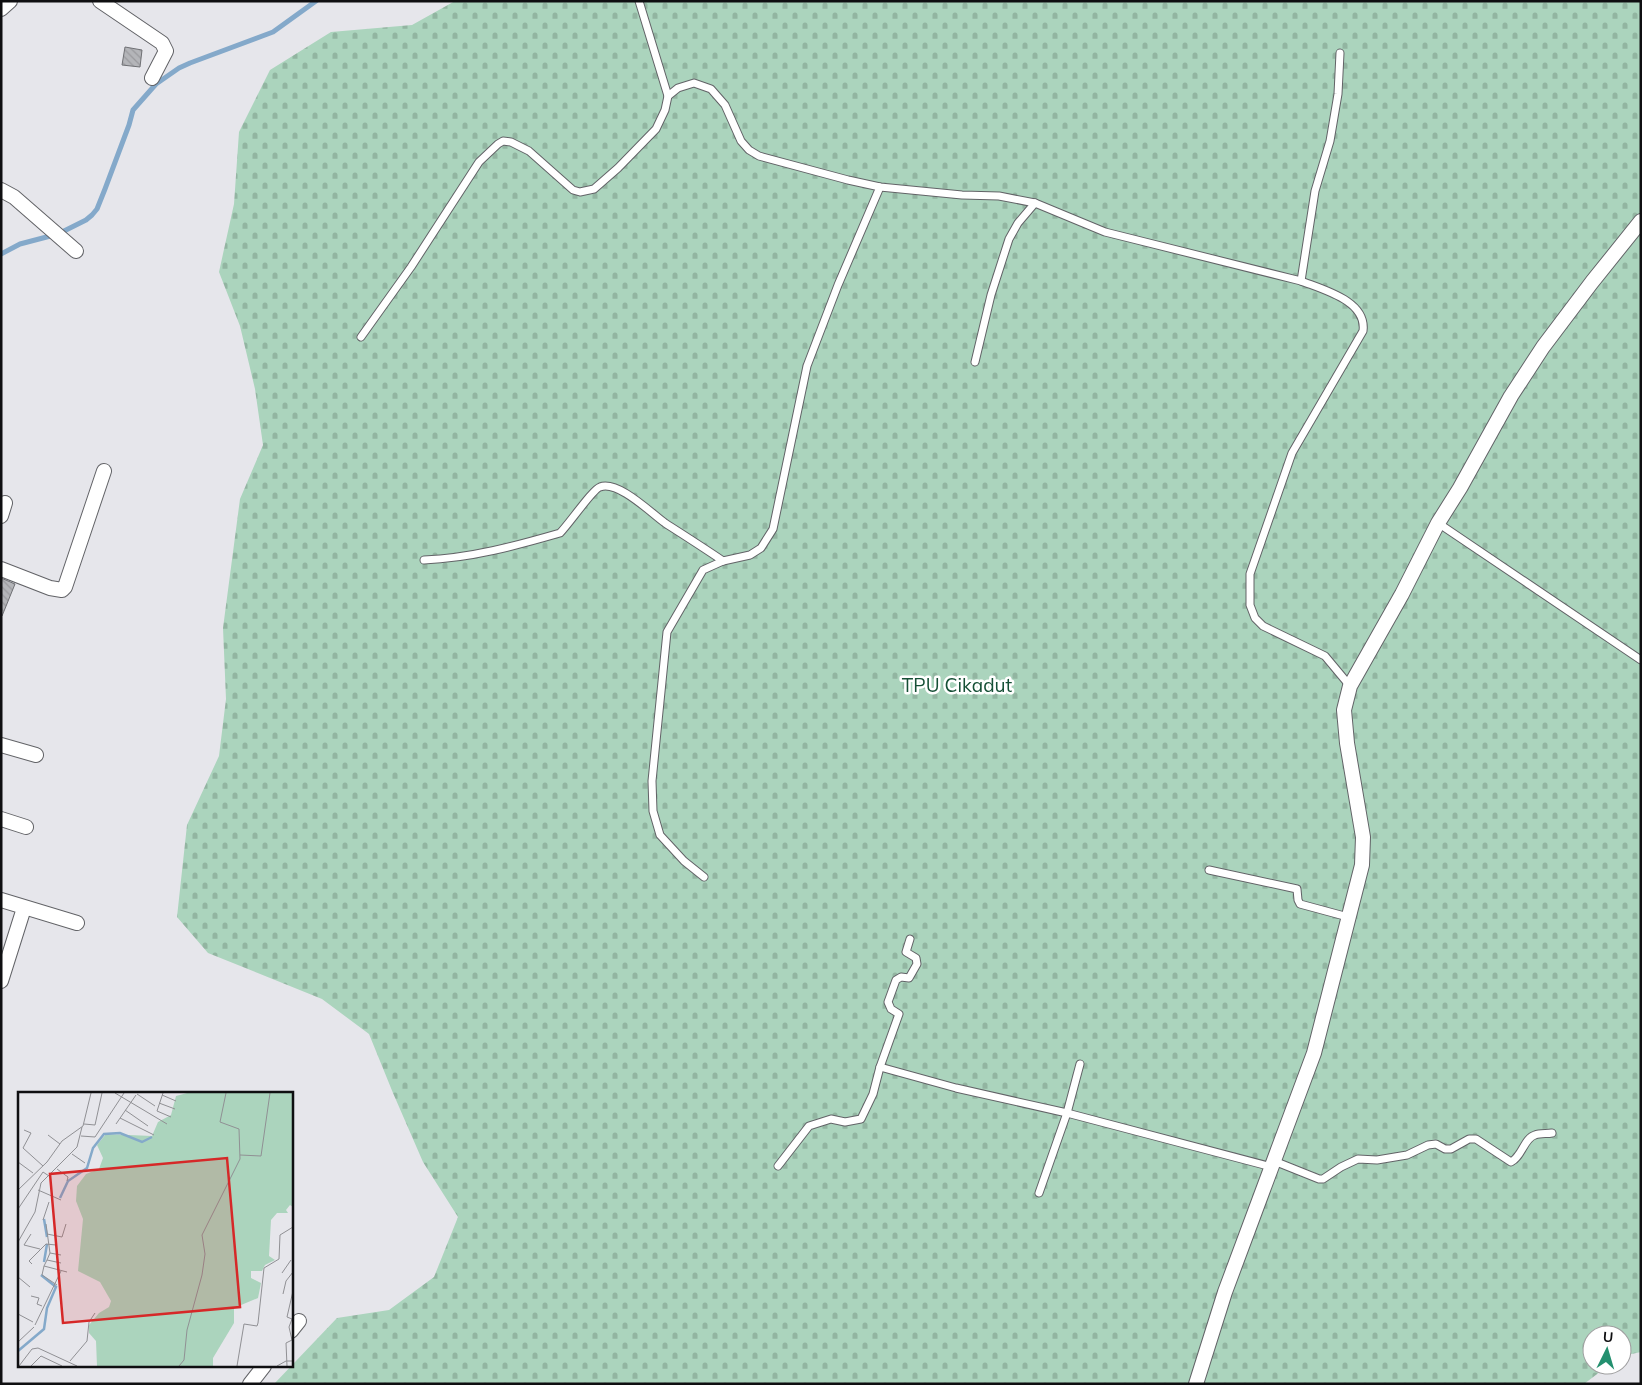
<svg xmlns="http://www.w3.org/2000/svg" width="1642" height="1385" viewBox="0 0 1642 1385" font-family="Mulish,sans-serif">
<defs>
<pattern id="cemetery-stones" width="16" height="16" patternUnits="userSpaceOnUse" patternTransform="scale(1.25)"><rect width="16" height="16" fill="#abd4bd"/><path d="M2 7V4a2 2 0 0 1 4 0v3zM10 15v-3a2 2 0 0 1 4 0v3z" fill="#92b5a1"/></pattern>
<pattern id="building-back-hatch" width="6" height="6" patternUnits="userSpaceOnUse" patternTransform="scale(1.25)"><rect width="6" height="6" fill="#b4b5b9"/><path d="M-1 5l2 2M0 0l6 6M5-1l2 2" fill="none" stroke="#9a9a9e"/></pattern>
</defs>
<rect width="100%" height="100%" fill="#e6e6eb"/>
<path fill="url(#cemetery-stones)" d="M455,1H1641V1352L1622,1356V1335H1592V1365H1609L1584,1384H274L337,1318L389,1310L434,1277L458,1217L423,1162L393,1093L369,1034L322,999L208,953L177,917L187,825L219,756L226,699L223,628L240,499L263,445L255,389L240,326L219,272L234,204L239,132L270,70L331,32L412,25Z"/>
<g fill="none" stroke-linecap="round" stroke-linejoin="round">
<path stroke="#84a9ca" stroke-width="5" d="M1,254L20,244L58,234L86,220L92,215L97,209L105,189L129,125L133,110L156,84L179,68L190,63L273,32L316,1"/>
</g>
<g fill="url(#building-back-hatch)" stroke="#6f7074">
<path d="M125,47L142,50L140,67L122,65Z"/>
<path d="M1,578L15,584L2,616H1Z"/>
</g>
<g fill="none" stroke-linecap="round" stroke-linejoin="round">
<defs>
<g id="lane">
<path d="M639,1L668,96"/>
<path d="M1301,281L1315,191L1330,141L1338,94L1340,53"/>
<path d="M361,337L411,267L479,162L498,144L503,141L511,142L529,151L573,190L580,192L594,189L618,168L656,129L665,110L668,96L678,88L694,83L711,89L725,105L741,141L749,150L759,156L848,180L880,187L962,195L999,196L1035,203L1105,232L1301,281C1324,290 1367,301 1363,331L1292,453L1250,574V605L1255,618L1263,626L1325,656L1350,686"/>
<path d="M975,362L991,295L1009,239L1018,223L1035,203"/>
<path d="M1438,523L1641,660"/>
<path d="M424,560C471,558 515,546 560,533C569,524 593,489 600,487C618,480 651,513 665,523C685,536 704,548 723,561"/>
<path d="M1209,870L1297,889L1298,900L1300,904L1348,917"/>
<path d="M704,877L684,861L660,835L653,811L652,781L667,632L703,570L723,561L750,555L761,548L773,529L807,366L838,285L880,187"/>
<path d="M910,939L906,952L916,958L917,964L909,978L901,977L896,980L888,1002L891,1009L899,1014L880,1067L956,1088L1067,1113L1272,1167"/>
<path d="M1274,1161L1319,1179H1323L1341,1167L1358,1159L1377,1160L1407,1155L1428,1145L1436,1144L1445,1149H1451L1469,1139H1476L1511,1162C1522,1157 1524,1138 1535,1135C1540,1133 1547,1134 1552,1133"/>
<path d="M778,1166L809,1126L831,1119L845,1122L861,1119L873,1094L880,1067"/>
<path d="M1039,1193L1067,1113L1080,1064"/>
</g>
<g id="street">
<path d="M100,1L162,43L166,51L152,78"/>
<path d="M1,9L10,1"/>
<path d="M1,190L14,197L76,251"/>
<path d="M1,516L5,503"/>
<path d="M1,569L50,588L62,590L65,587L104,471"/>
<path d="M1,745L36,755"/>
<path d="M1,819L26,827"/>
<path d="M1,900L77,923"/>
<path d="M1,981L24,908"/>
<path d="M291,1331L299,1321"/>
<path d="M250,1384L264,1366"/>
<path d="M1196,1384L1225,1292L1314,1053L1362,865L1363,837L1347,743L1344,710L1350,686L1402,594L1438,523L1460,488L1511,396L1543,347L1592,282L1641,221"/>
</g>
</defs>
<use href="#lane" stroke="#626367" stroke-width="9"/>
<use href="#street" stroke="#626367" stroke-width="16"/>
<use href="#lane" stroke="#fff" stroke-width="7"/>
<use href="#street" stroke="#fff" stroke-width="14"/>
</g>
<g text-anchor="middle" dominant-baseline="central" stroke-width="5" stroke-linejoin="round" paint-order="stroke">
<g font-size="19" fill="#154f35" stroke="#fff">
<text x="957" y="685">TPU Cikadut</text>
</g>
</g>
<g transform="translate(18 1092)">
<rect width="275" height="275" fill="#e6e6eb"/>
<path d="M169,1H275V115L272,113L268,118L270,121H259L253,128L251,164L257,168L247,173L244,179H233V186L243,191L240,206L216,216V231L195,266V274H79L78,249L71,241V233L81,221L91,215L93,209L82,190L60,179L65,127L58,109L59,94L68,82L81,77L85,66L79,53L88,42L134,44L140,30L153,23L158,4Z" fill="#abd4bd"/>
<path fill="none" stroke="#84a9ca" stroke-width="2.5" d="M42,106L50,89L69,76L75,56L86,42L102,41L124,50L134,45M26,127L29,145M26,170L29,152M0,259L26,237L29,216L38,195L23,183"/>
<path fill="none" stroke="#909094" stroke-width="1" d="M97,1L149,32M145,1L139,19L153,25M119,2L137,14M144,3L158,9M141,11L157,17M107,18L130,34M102,26L136,43M66,32L77,33L84,1M98,32L118,3M6,38L13,41L5,56L25,74M30,43L42,52M63,44L77,45L106,1M54,62L67,71M222,63L243,64L252,1M0,70L15,81M39,77L50,85L49,89M0,98L29,70L44,49L65,34L73,1M20,98L43,108M0,117L25,80L31,84M25,128L31,110M28,132L32,161M13,142L6,153L22,157M29,142L44,145L48,132M0,150L17,120L23,91L59,55L64,35M29,168L26,174L49,180M43,171L29,168L32,161L43,163M14,172L11,169L28,152L38,153M26,174L24,183L39,193M264,181L273,168M0,185L12,195M265,202L268,189L275,180M13,204L21,206L19,212L24,214M0,222L15,230M274,227L269,225L275,199M17,233L43,179M0,250L16,235M52,269L69,249L71,230L77,221M1,274L14,257L20,256L59,274M13,274L23,264L44,274M161,274L166,268L169,238L184,183L187,162L184,143L222,67L221,37L202,30L208,1M219,274L226,232L239,234L240,231L246,176L261,167L262,143L275,135M259,274L268,269H275M269,274L268,251L274,248L271,235L274,227"/>
<path fill="#d62828" fill-opacity="0.15" stroke="#d62828" stroke-width="2.5" d="M209,66L222,215L45,231L32,82Z"/>
<rect width="275" height="275" fill="none" stroke="#0f0f11" stroke-width="2.5"/>
</g>
<rect width="1642" height="1385" fill="none" stroke="#0f0f11" stroke-width="5"/>
<g transform="translate(1607 1350) rotate(5)"><circle r="24" fill="#ffffff" stroke="#9f9fa0"/>
<path d="M0-4L9 19L0 12L-9 19Z" fill="#23906f"/>
<text y="-8" font-size="14" font-weight="bold" text-anchor="middle" fill="#0f0f11">U</text>
</g>
</svg>
